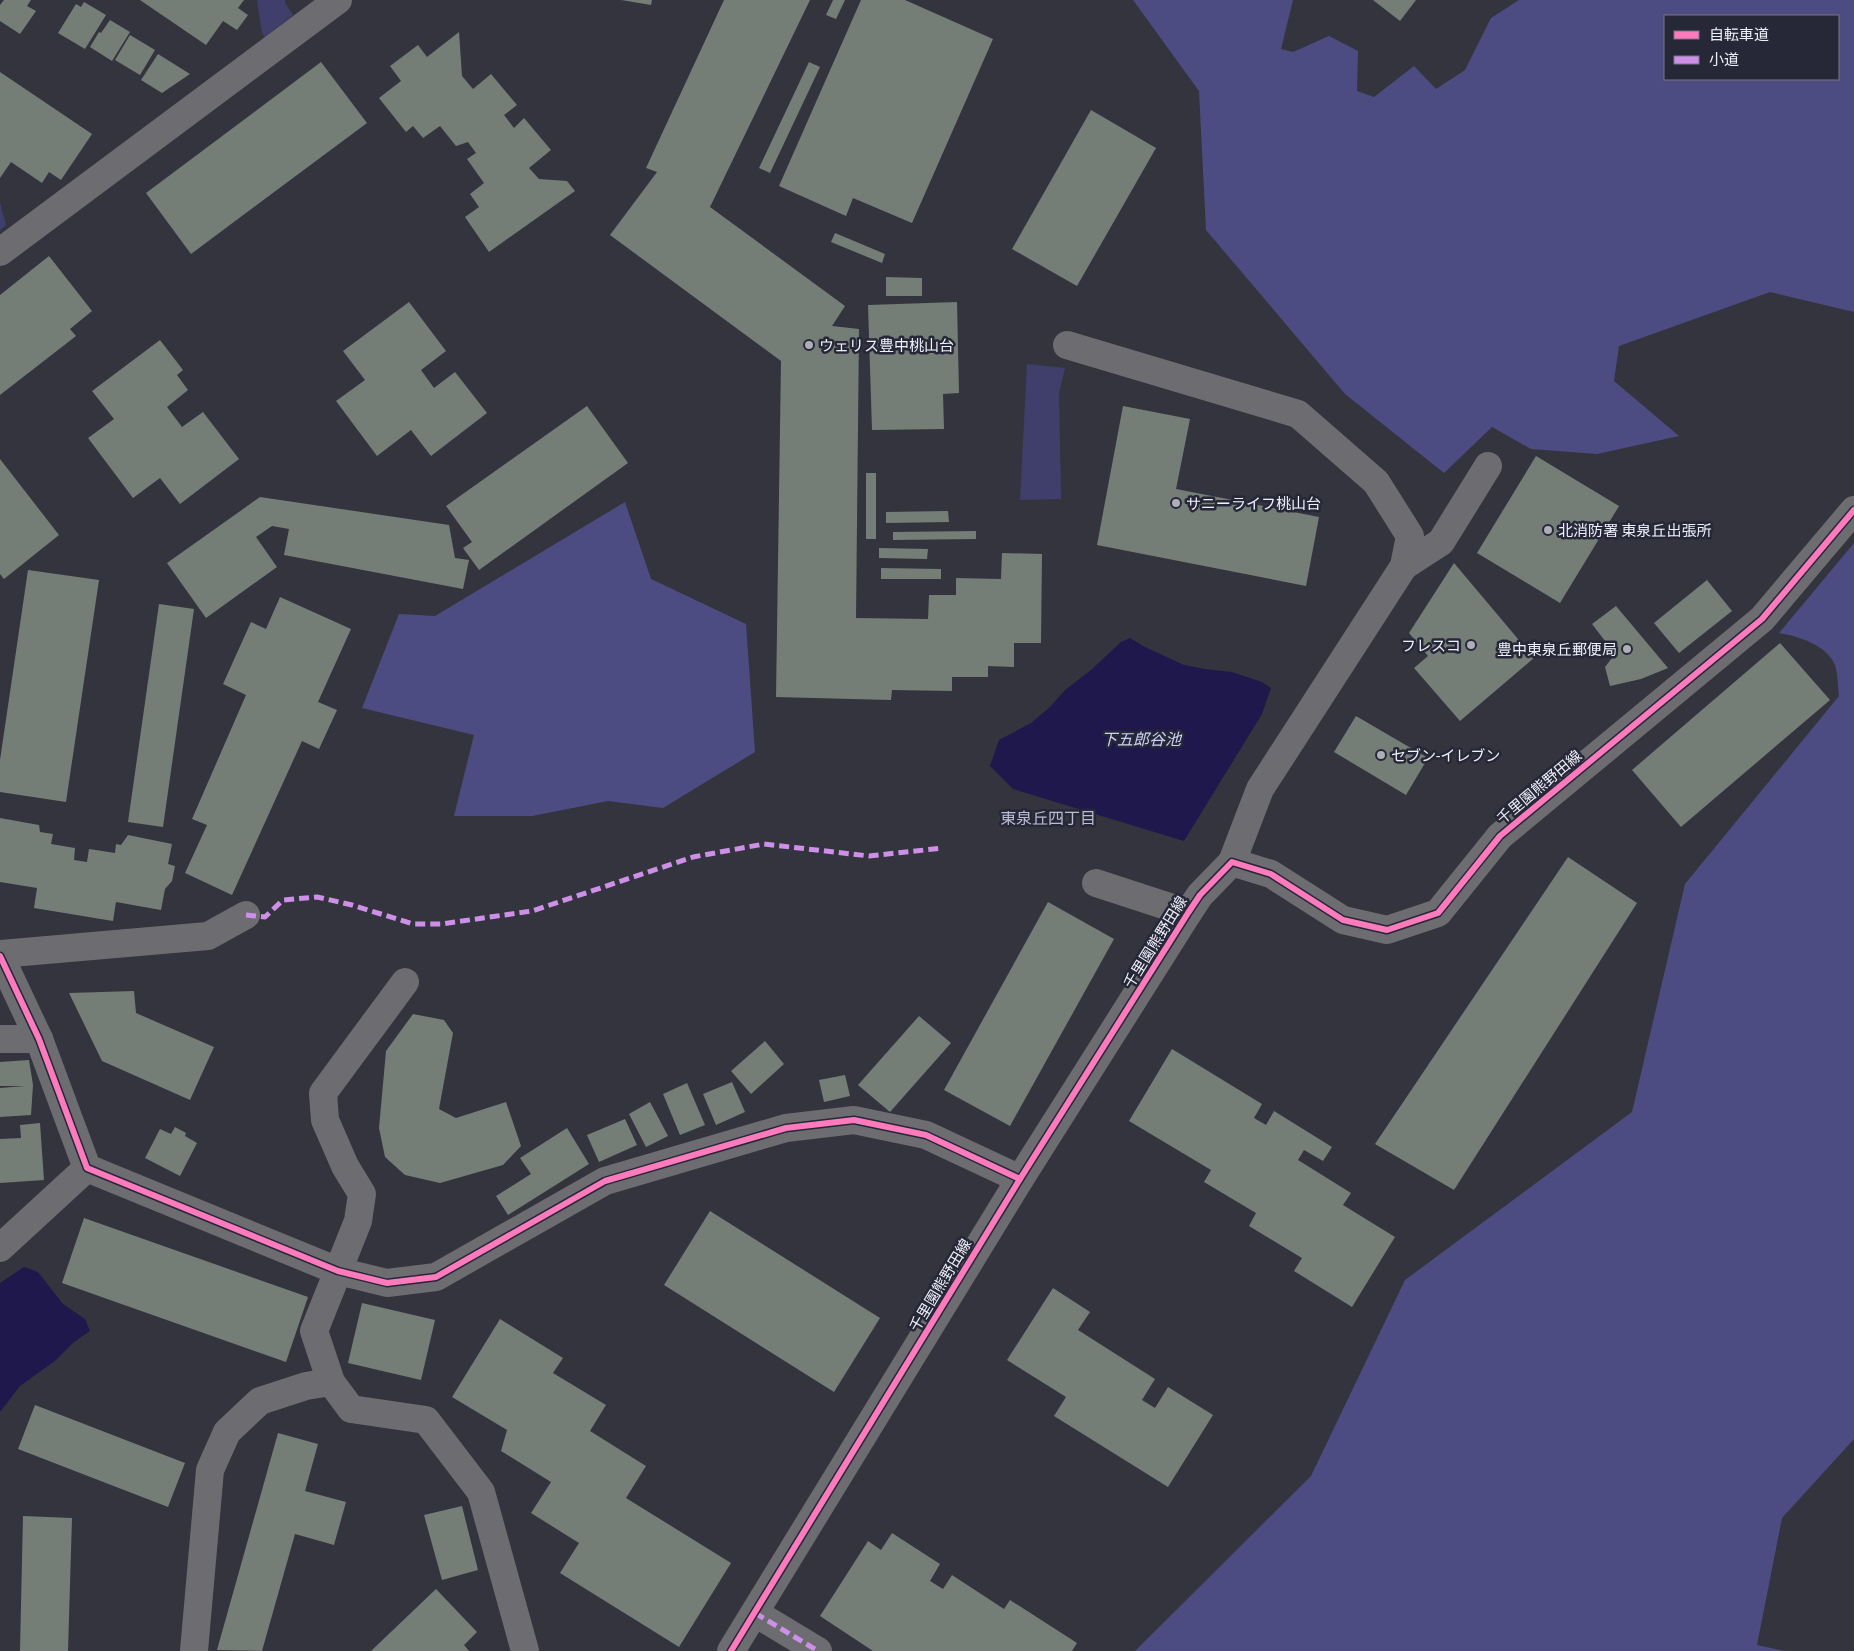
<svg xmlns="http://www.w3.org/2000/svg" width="1854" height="1651" viewBox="0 0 1854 1651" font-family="Ubuntu,'Noto Sans JP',sans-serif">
<rect width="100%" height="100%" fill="#34343e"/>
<g fill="#403f6c">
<path d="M257,0H285V3L293,15L265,37L262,33Z"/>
<path d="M0,203L6,225L0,230Z"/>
<path d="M1027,364L1065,368L1059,393L1061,499L1020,500Z"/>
</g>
<g fill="#4d4c82" fill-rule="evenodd">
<path d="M1133,0H1293L1281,49L1293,52L1329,36L1358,51L1357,91L1374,97L1414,66L1436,89L1465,70L1491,18L1519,0H1854V312L1770,292L1619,346L1614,381L1679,436L1597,454L1531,449L1492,427L1444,473L1345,394L1206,230L1199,91ZM1838,16V79H1665V16Z"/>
<path d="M625,502L651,579L746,624L755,752L663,808L608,801L532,816H454L474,735L362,708L399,614L435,616Z"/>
<path d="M1854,543V1439L1782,1518L1757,1645L1785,1651H1135L1311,1476L1405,1280L1632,1112L1685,884L1839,696C1838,687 1838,674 1835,665C1827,645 1798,636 1779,633Z"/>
</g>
<g fill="#1f184c">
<path d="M1130,638L1145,647L1184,665L1205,669L1232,672L1262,682L1271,688L1262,714L1184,841L1013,789L990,766L999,740L1031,723L1050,707L1065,690L1091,670L1121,642Z"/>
<path d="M24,1267L38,1272L63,1304L85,1319L90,1331L74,1342L55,1361L20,1386L0,1412V1283Z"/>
</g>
<g fill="#747e77">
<path d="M4,0H31L27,6L36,11L20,34L0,21V5Z"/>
<path d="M140,0H244L238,8L248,15L237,30L223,21L206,45Z"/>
<path d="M621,0H652L651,5Z"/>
<path d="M724,0H810L710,207L845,306L832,326L859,329L856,618L928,619L929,595H956V578L1001,579L1002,553L1042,554L1041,643H1014V667L988,666V677H952V691L892,690L891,700L776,697L781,361L610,235L657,172L646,168Z"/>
<path d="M833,0H845L836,19L826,15Z"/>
<path d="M861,0H905L993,39L912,223L853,198L846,216L779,186Z"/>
<path d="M1373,0H1416L1400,21Z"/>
<path d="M84,2L106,15L85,49L58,33L76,4L81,7Z"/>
<path d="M110,20L130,32L112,61L90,47L99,32L101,33Z"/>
<path d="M459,32L462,76L473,89L491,74L517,105L504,115L514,128L524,118L551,150L529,168L539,179L567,181L575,191L489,252L465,217L479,207L470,194L484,183L467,159L476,153L468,142L456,146L440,126L423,138L413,126L406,132L379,98L401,81L390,66L418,45L427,57Z"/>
<path d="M130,35L155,50L140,75L115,60Z"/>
<path d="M158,54L190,74L162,93L141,80Z"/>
<path d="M321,62L367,123L191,254L146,193Z"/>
<path d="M809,62L820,67L770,173L759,168Z"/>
<path d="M0,72L92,134L61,180L49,172L42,183L11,162L0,178Z"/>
<path d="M1091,110L1156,148L1077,286L1012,249Z"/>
<path d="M835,233L885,254L882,263L831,242Z"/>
<path d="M49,256L92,311L70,329L76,336L0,395V295Z"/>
<path d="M886,277L922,278V296H886Z"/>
<path d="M409,302L446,351L421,370L434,388L455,372L487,413L431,456L411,430L377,456L336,401L365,380L343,351Z"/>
<path d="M957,302L959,393L943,394L944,429L872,430L868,305Z"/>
<path d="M160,340L183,370L177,375L188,390L167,407L182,427L203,412L239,459L180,504L160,478L133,498L88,438L114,419L92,391Z"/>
<path d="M587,406L628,463L479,570L463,548L472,542L446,506Z"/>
<path d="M1123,406L1190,419L1176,489L1319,517L1306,586L1097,545Z"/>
<path d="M1536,456L1619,506L1560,603L1477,553Z"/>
<path d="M0,459L59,535L4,579L0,574Z"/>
<rect x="866" y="473" width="10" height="66"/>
<path d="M260,497L449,525L455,558L469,560L463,589L284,555L289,529L272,526L256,537L277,567L206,618L167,563Z"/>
<path d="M948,511L949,522L886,523V512Z"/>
<path d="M976,531V539L893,540V532Z"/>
<path d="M879,548L928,549L927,559L879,558Z"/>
<path d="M1454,563L1534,658L1460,721L1414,668L1428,656L1409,633Z"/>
<path d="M881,568L941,569V579H881Z"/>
<path d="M28,570L99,580L66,802L0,792V760Z"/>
<path d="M1707,580L1732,611L1679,653L1654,623Z"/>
<path d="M280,597L351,629L318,702L337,710L319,749L302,741L232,895L185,873L207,825L192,819L246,695L223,684L251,622L266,629Z"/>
<path d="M159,604L194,609L163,827L128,822Z"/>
<path d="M1616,606L1668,668L1641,679L1610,686L1605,667L1615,654L1592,624Z"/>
<path d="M1780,643L1830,700L1681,827L1632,770Z"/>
<path d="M1356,716L1428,758L1406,795L1334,752Z"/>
<path d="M0,818L39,825L40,832L53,834L51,844L75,848L74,860L87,862L89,849L115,853L116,844L121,845L128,835L172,844L168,864L175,866L172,881L165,889L161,910L116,902L113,921L34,908L37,888L0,882Z"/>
<path d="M1568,857L1637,903L1454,1190L1375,1144Z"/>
<path d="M1048,902L1114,939L1010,1126L944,1090Z"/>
<path d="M134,991L136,1013L214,1047L190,1100L102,1061L69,993Z"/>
<path d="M413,1014L444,1020L453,1033L439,1109L456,1118L506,1102L521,1146L503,1165L440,1183L405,1175L385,1157L379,1128L386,1051Z"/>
<path d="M919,1016L951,1043L890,1112L858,1085Z"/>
<path d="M765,1041L784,1064L751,1094L731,1071Z"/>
<path d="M1172,1049L1262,1104L1254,1118L1266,1125L1274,1111L1332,1147L1323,1161L1304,1150L1298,1160L1351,1193L1343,1205L1395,1237L1352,1307L1294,1271L1302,1258L1249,1226L1256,1213L1204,1182L1211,1170L1129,1121Z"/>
<path d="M29,1060L33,1085L31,1115L0,1117V1088L25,1086H0V1062Z"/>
<path d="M845,1075L850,1096L824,1102L819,1080Z"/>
<path d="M732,1082L745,1112L716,1125L703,1094Z"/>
<path d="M687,1083L705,1125L680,1135L663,1094Z"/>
<path d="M650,1102L668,1136L646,1147L629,1114Z"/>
<path d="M625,1119L637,1145L599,1162L587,1135Z"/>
<path d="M40,1123L44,1180L0,1183V1139L21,1138L20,1125Z"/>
<path d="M175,1127L186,1133L185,1136L197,1143L180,1176L145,1158L160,1129L171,1134Z"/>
<path d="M567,1128L589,1164L508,1215L496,1196L531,1174L520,1158Z"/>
<path d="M710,1211L880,1318L834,1392L664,1285Z"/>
<path d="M84,1218L308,1297L286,1362L62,1283Z"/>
<path d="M1053,1288L1090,1312L1078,1330L1155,1379L1142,1400L1155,1408L1168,1387L1213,1415L1168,1487L1054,1416L1066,1397L1007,1360Z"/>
<path d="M362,1303L435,1320L421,1380L348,1363Z"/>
<path d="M500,1319L563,1358L553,1373L606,1405L590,1431L646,1466L626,1498L731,1563L679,1647L560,1573L579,1543L531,1513L551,1482L501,1451L507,1430L452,1397Z"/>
<path d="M35,1405L185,1463L168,1507L18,1449Z"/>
<path d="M278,1433L318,1444L305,1491L346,1502L334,1545L295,1534L262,1651L217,1650Z"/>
<path d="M462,1506L478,1570L442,1580L424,1515Z"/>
<path d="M23,1516L72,1518L68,1651H20Z"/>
<path d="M892,1533L940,1564L930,1581L943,1589L952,1575L1004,1609L1010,1600L1077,1643L1072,1651H873L820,1616L868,1541L881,1550Z"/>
<path d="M436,1589L477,1632L464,1645L469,1651H371Z"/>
</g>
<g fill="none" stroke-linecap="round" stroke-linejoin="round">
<g stroke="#6d6d71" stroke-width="28">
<path d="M0,252L338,0"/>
<path d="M1067,345L1298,414L1376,482L1410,536L1404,566L1260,789L1232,862"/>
<path d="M1404,566L1441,542L1488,466"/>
<path d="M1096,883L1188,913"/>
<path d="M0,954L208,936L246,915"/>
<path d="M0,956L39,1039L87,1168L338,1271L387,1283L436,1277L605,1181L786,1128L854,1120L926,1135L1020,1179"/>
<path d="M405,982L323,1093L325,1120L345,1166L362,1194L358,1221L314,1331L331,1382L351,1409L426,1420L481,1492L525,1651"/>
<path d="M0,1039H39"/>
<path d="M0,1248L87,1168"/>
<path d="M755,1613L818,1651"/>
<path d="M194,1651L210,1470L227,1432L260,1401L306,1386L331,1382"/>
<path d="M731,1651L1020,1179L1188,913L1200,895L1232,862L1271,874L1343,920L1387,930L1438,913L1500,836L1762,619L1854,510"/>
</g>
<g stroke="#ce8fe9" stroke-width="5" stroke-dasharray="10 5" stroke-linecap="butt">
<path d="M246,915L265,917L283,900L317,897L352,905L413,924H441L532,911L693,857L764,844L869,856L943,848"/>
<path d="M755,1613L818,1651"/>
</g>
<defs>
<g id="cycleway">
<path d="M0,956L39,1039L87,1168L338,1271L387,1283L436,1277L605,1181L786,1128L854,1120L926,1135L1020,1179"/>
<path d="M731,1651L1020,1179L1188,913L1200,895L1232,862L1271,874L1343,920L1387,930L1438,913L1500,836L1762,619L1854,510"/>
</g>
</defs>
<use href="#cycleway" stroke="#262737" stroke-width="9"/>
<use href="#cycleway" stroke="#fd7abc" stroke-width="6"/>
</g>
<g fill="#aeaeb9" stroke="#262737" stroke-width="2">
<circle cx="809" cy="345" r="5"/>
<circle cx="1176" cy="503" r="5"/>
<circle cx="1548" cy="530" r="5"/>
<circle cx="1471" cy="645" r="5"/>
<circle cx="1627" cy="649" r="5"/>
<circle cx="1381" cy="755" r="5"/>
</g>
<g text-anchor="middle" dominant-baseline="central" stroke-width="5" stroke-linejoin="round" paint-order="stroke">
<g font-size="15" fill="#eff0fb" stroke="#262737" text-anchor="start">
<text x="819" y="345">ウェリス豊中桃山台</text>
<text x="1186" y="503">サニーライフ桃山台</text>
<text x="1558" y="530">北消防署 東泉丘出張所</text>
<text x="1461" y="645" text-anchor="end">フレスコ</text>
<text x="1617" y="649" text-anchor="end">豊中東泉丘郵便局</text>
<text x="1391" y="755">セブン-イレブン</text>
</g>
<g font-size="15" fill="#eff0fb" stroke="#262737">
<text transform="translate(1539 787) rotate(-40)">千里園熊野田線</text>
<text transform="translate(1155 942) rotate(-58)">千里園熊野田線</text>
<text transform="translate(940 1285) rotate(-59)">千里園熊野田線</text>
</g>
<g font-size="16" font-style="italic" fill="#cdd0f5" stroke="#262737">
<text x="1141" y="739">下五郎谷池</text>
</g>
<g font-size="16" fill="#bcbdd3" stroke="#262737">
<text x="1048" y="818">東泉丘四丁目</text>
</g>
</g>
<rect x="1664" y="15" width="175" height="65" fill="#262737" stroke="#767785"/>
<rect x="1674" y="31" width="25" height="8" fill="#fd7abc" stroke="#767785"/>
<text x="1709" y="40" font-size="15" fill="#eff0fb">自転車道</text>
<rect x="1674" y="56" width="25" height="8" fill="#ce8fe9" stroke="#767785"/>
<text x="1709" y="65" font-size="15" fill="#eff0fb">小道</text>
</svg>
